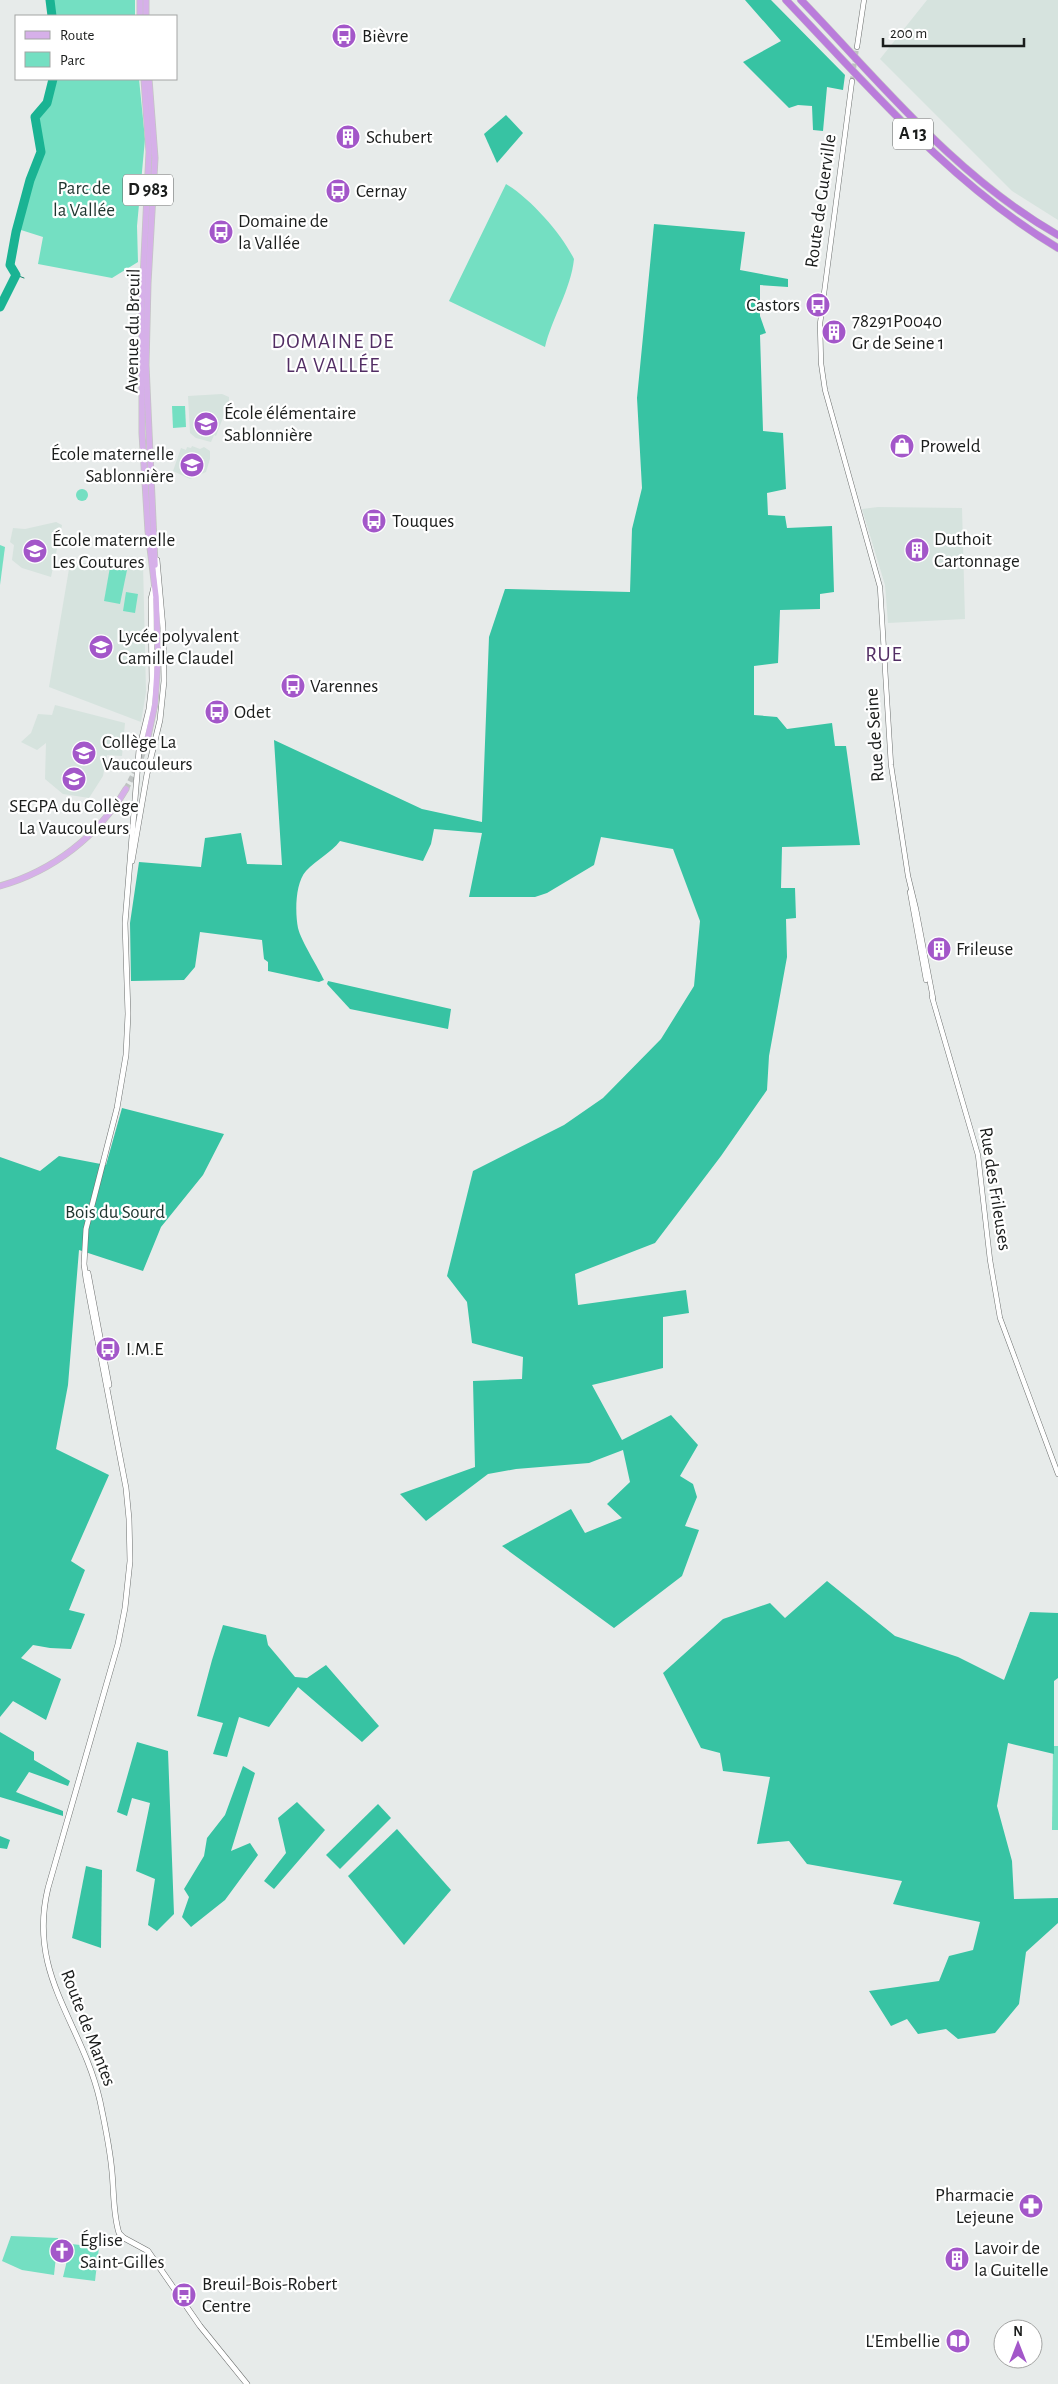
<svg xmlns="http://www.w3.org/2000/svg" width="1058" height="2384" viewBox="0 0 1058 2384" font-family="'Alegreya Sans',sans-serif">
<rect width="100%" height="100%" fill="#e7ebea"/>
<g fill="#d6e3de">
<path d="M927,0H1058V220L1012,191L880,59Z"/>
<path d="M222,394L229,397V402L216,436L214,435L211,442L196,438L190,433L188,396Z"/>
<path d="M192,446L200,449L204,447L210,451V459L206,472L190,479L173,471L181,448L186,450L187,447L191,448Z"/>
<path d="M878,507L962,508L965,619L888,623L885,585L862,509Z"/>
<path d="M56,522L62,525L51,577L22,568L12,560L14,545L10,542L13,528L25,529Z"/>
<path d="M70,563H143L146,692L141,722L49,687Z"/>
<path d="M55,705L125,723L122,756L107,755L103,776L89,798L63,794L45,779L46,743L37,750L21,742L31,733L38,714L52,715Z"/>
</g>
<g fill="#74dfc2">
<path d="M48,0H135V16H50Z"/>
<path d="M54,79H139L145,139L137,226L138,262L112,278L38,264L43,237L21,230L20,222L42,147L39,116L50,101Z"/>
<path d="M506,184C530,198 562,234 574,259C571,289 552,318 545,347L449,301Z"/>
<path d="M172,406H185L186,427L173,428Z"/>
<circle cx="82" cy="495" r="6"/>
<path d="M0,545L5,547L0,585Z"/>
<path d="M110,567L127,570L120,604L104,601Z"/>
<path d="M126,592L138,594L135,613L123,611Z"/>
<path d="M1053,1746H1058V1830H1052Z"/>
<path d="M11,2236L58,2238L54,2275L22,2270L2,2261Z"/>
<path d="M71,2244L99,2247L95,2281L63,2277Z"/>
</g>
<g fill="#37c3a3">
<path d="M745,0H771L845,75L843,90L827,87L823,131L813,130L812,106L798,105L789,108L743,62L781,41Z"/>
<path d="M506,115L523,133L497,163L484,134Z"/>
<path d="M654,224L745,232L740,270L788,279V287L760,285V316L766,333L760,335L763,431L783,433L786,489L767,493L768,515L785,516L787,528L832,526L834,592L820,594V609L780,610L778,663L754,666V715L777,717L787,729L832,723L835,746H846L860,845L782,847L781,888H795L796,918L786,919L787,957L769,1056L767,1090L721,1156L655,1243L575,1274L578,1305L686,1290L689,1313L663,1317V1368L592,1385L622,1440L671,1415L698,1445L680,1476L693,1484L697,1497L685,1526L699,1530L682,1576L614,1628L502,1546L571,1509L585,1533L622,1518L607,1504L630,1482L623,1450L589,1463L516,1469L488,1474L426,1521L400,1494L475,1467L473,1381L522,1379L523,1357L472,1343L467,1302L447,1276L473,1171L564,1125L603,1098L661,1039L694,986L700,921L673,849L601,837L594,865L547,893L535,897H469L482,833L434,829L431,844L423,861L340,841C331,853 317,859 306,871C295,883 295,913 298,928C301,941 318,967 324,980L319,982L268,971V962L264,959L262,940L200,932L195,967L184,980L131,981L130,923L139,862L201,867L205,838L241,833L247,864L282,865L274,740L422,809L482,822L489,637L505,589L630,592L632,529L642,488L637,398Z"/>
<path d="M328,981L451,1009L448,1029L350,1009L327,984Z"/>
<path d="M122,1108L224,1134L203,1175L161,1227L143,1271L79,1250L68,1385L56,1449L109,1475L71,1561L85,1570L69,1610L85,1614L71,1649L50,1648L33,1645L21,1658L61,1679L46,1720L13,1701L0,1717V1157L40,1171L59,1156L106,1165Z"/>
<path d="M827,1581L895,1636L958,1657L1004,1680L1030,1612L1058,1613V1678L1054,1681V1754L1008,1743L997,1806L1012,1861L1014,1899L1058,1898V1923L1026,1952L1019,2004L995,2033L958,2039L946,2029L918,2034L907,2019L891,2026L869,1991L939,1981L949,1956L973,1950L980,1922L893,1904L902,1881L807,1864L789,1841L757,1844L770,1777L723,1771L720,1753L701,1748L663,1673L723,1619L770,1603L785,1618Z"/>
<path d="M223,1625L266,1635L268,1645L295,1677L307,1678L326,1665L379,1726L362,1742L298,1687L269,1727L239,1717L227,1757L213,1754L223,1723L197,1716L212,1660Z"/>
<path d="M0,1732L34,1752V1760L70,1781L68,1786L29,1772L16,1792L63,1811V1816L0,1797Z"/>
<path d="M137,1742L168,1751L174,1914L157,1931L148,1925L155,1879L136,1871L150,1803L132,1798L127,1816L117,1812Z"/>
<path d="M243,1766L255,1773L231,1851L250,1843L258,1855L225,1900L191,1927L182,1917L189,1897L184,1889L204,1856L207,1838L225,1815Z"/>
<path d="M297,1802L325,1830L274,1889L264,1881L286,1853L278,1818Z"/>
<path d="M378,1804L391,1818L340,1869L326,1855Z"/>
<path d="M397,1829L451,1890L404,1945L348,1876Z"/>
<path d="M0,1836L10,1840L7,1849L0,1848Z"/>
<path d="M86,1866L102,1870L101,1948L72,1938Z"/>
</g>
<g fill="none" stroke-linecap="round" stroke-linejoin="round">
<path stroke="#1a866f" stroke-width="1" d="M16,275L24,278"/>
<g stroke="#1ab393" stroke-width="9">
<path d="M50,0L52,16"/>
<path d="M0,307L16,275L10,265L16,232L30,180L41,152L35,117L47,103L53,79"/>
</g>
<path stroke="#bec2c1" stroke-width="4.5" stroke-dasharray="4.5 2" stroke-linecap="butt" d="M852,81L857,47"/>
<path stroke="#bec2c1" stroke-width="5.5" stroke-dasharray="5.5 3" stroke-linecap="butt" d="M126,789L139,764L147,741"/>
<defs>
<g id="tertiary">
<path d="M857,47L864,0"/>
<path d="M852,81L820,324L821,363L825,390L880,587L891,765L908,876L916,909L933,998"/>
<path d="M910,892L926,980"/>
<path d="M932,997L978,1155L990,1260L1000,1318L1058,1474"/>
</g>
<g id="secondary">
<path d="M154,587L151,599L152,681L149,709L139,750L125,923L128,1014L126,1055L117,1108L86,1229L84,1264L86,1279L126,1488L129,1519L130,1561L125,1608L118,1644L48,1888C27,1975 82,2022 100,2101C105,2125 110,2148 112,2172C114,2192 113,2214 119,2233L124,2238L148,2251L200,2326L247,2384"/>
<path d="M132,861L147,774L160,720L164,681L163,628L157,560"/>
<path d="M88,1273L109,1385"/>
</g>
<g id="primary">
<path d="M140,16V0"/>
<path d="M146,16V0"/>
<path d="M144,79L149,152L142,301V433L148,531L156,597L158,657L155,704L147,741"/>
<path d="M149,79L155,158L148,283L146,365L155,565"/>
<path d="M0,886C53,871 98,836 126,789"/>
</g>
<g id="motorway">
<path d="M786,0C871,89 951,184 1058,248"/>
<path d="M801,0C881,83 956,177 1058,235"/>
</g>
</defs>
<use href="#tertiary" stroke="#6d706f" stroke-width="5.5"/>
<use href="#secondary" stroke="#6d706f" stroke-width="6"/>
<use href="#primary" stroke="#c4c4c4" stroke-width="7"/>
<use href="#motorway" stroke="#c4c4c4" stroke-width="8"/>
<use href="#tertiary" stroke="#fff" stroke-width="4.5"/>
<use href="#secondary" stroke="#fff" stroke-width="5"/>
<use href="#primary" stroke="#d6b0e9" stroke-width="5.5"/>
<use href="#motorway" stroke="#ba7cdb" stroke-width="7"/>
</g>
<defs>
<symbol id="bus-disc" viewBox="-11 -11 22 22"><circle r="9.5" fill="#a357c9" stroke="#fff"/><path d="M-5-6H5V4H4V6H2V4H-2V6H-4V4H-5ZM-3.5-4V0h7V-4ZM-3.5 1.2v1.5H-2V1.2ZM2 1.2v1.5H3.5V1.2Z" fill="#fff"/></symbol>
<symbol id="building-disc" viewBox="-11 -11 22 22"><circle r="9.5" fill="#a357c9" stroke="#fff"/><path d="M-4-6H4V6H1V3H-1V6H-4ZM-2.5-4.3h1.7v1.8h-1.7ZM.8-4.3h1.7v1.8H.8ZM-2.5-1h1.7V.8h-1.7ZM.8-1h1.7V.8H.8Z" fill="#fff"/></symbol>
<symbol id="school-disc" viewBox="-11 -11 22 22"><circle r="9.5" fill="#a357c9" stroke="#fff"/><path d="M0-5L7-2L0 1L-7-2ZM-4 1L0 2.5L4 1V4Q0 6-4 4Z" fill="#fff"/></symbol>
<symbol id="shop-disc" viewBox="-11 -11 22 22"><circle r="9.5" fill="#a357c9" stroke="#fff"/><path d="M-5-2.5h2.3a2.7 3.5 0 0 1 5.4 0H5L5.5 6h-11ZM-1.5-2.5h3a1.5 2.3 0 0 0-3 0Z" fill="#fff"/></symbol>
<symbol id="pharmacy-disc" viewBox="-11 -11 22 22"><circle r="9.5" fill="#a357c9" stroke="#fff"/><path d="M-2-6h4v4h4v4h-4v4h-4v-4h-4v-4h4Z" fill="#fff"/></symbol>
<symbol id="church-disc" viewBox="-11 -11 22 22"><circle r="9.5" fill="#a357c9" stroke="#fff"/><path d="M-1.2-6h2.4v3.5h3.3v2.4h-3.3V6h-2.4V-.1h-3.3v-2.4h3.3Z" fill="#fff"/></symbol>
<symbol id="library-disc" viewBox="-11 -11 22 22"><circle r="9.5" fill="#a357c9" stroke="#fff"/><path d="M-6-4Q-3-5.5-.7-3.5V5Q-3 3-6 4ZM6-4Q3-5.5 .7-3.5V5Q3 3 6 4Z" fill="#fff"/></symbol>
</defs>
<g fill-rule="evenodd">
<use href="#bus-disc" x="330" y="22" width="28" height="28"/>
<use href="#building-disc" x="334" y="123" width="28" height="28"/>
<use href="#bus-disc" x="324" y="177" width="28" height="28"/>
<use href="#bus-disc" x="207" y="218" width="28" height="28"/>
<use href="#bus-disc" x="804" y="291" width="28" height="28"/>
<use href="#building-disc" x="820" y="318" width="28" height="28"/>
<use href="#school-disc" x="192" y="410" width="28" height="28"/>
<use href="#shop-disc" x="888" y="432" width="28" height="28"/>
<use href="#school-disc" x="178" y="451" width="28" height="28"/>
<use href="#bus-disc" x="360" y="507" width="28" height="28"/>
<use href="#building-disc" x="903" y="536" width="28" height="28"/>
<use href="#school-disc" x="21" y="537" width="28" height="28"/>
<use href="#school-disc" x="87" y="633" width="28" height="28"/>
<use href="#bus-disc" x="279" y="672" width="28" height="28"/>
<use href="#bus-disc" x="203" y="698" width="28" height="28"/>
<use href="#school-disc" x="70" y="739" width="28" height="28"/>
<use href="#school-disc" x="60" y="765" width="28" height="28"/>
<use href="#building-disc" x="925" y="935" width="28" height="28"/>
<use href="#bus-disc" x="94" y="1335" width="28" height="28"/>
<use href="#pharmacy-disc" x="1017" y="2192" width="28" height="28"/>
<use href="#church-disc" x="48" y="2237" width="28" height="28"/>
<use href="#building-disc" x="943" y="2245" width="28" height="28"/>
<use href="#bus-disc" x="170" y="2281" width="28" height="28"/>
<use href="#library-disc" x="944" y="2327" width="28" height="28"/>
</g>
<g text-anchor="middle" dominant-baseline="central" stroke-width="4.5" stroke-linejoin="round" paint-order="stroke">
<g fill="#fff" stroke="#5f6160" stroke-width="1">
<rect x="893" y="118.5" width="40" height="31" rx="4"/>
<rect x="123" y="174.5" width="50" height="31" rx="4"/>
</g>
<g font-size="18" font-weight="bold" fill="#1b1d1c">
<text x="913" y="134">A 13</text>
<text x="148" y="190">D 983</text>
</g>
<g font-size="19" fill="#1b1d1c" stroke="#fff" text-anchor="start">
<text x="362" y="36">Bièvre</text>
<text x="366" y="137">Schubert</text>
<text x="356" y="191">Cernay</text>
<text x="238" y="221">Domaine de<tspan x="238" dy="22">la Vallée</tspan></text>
<text x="800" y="305" text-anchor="end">Castors</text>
<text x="852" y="321">78291P0040<tspan x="852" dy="22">Gr de Seine 1</tspan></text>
<text x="224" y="413">École élémentaire<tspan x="224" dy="22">Sablonnière</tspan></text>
<text x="920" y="446">Proweld</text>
<text x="174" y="454" text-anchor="end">École maternelle<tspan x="174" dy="22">Sablonnière</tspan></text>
<text x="392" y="521">Touques</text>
<text x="934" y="539">Duthoit<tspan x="934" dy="22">Cartonnage</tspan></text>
<text x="52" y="540">École maternelle<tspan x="52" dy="22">Les Coutures</tspan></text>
<text x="118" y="636">Lycée polyvalent<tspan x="118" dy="22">Camille Claudel</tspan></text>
<text x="310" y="686">Varennes</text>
<text x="234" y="712">Odet</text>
<text x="102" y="742">Collège La<tspan x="102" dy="22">Vaucouleurs</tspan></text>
<text x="74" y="806" text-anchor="middle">SEGPA du Collège<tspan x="74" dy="22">La Vaucouleurs</tspan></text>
<text x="956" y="949">Frileuse</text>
<text x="126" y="1349">I.M.E</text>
<text x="1014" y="2195" text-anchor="end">Pharmacie<tspan x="1014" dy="22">Lejeune</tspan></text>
<text x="80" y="2240">Église<tspan x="80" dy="22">Saint-Gilles</tspan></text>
<text x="974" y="2248">Lavoir de<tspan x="974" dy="22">la Guitelle</tspan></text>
<text x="202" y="2284">Breuil-Bois-Robert<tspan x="202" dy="22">Centre</tspan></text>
<text x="940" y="2341" text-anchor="end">L'Embellie</text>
</g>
<g font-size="19" fill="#1f352f" stroke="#fff">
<text x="84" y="188">Parc de<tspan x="84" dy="22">la Vallée</tspan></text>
<text x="115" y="1212">Bois du Sourd</text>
</g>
<g font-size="19" fill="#1b1d1c" stroke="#fff">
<text transform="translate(821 201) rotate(-82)">Route de Guerville</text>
<text transform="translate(133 331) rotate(-89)">Avenue du Breuil</text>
<text transform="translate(875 735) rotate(-94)">Rue de Seine</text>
<text transform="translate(995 1189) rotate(81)">Rue des Frileuses</text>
<text transform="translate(88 2028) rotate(69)">Route de Mantes</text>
</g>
<g font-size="21" letter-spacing="1" fill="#522d64" stroke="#fff">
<text x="333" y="341">DOMAINE DE<tspan x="333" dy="24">LA VALLÉE</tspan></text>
<text x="884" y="654">RUE</text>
</g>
</g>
<rect x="15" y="15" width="162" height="65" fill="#ffffff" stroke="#a4a5a4"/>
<rect x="25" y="31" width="25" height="8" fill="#d6b0e9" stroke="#a4a5a4"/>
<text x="60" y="40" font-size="15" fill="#1b1d1c">Route</text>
<rect x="25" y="52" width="25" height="15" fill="#74dfc2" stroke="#a4a5a4"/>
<text x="60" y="65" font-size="15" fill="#1b1d1c">Parc</text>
<g transform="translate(1018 2344)"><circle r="24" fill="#ffffff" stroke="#a4a5a4"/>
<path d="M0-4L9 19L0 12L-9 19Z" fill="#a357c9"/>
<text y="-8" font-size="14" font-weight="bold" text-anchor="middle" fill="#1b1d1c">N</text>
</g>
<path d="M883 38v8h141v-8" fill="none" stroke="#1b1d1c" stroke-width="2.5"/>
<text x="890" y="38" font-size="15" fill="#1b1d1c" stroke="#ffffff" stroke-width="4" paint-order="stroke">200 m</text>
</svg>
